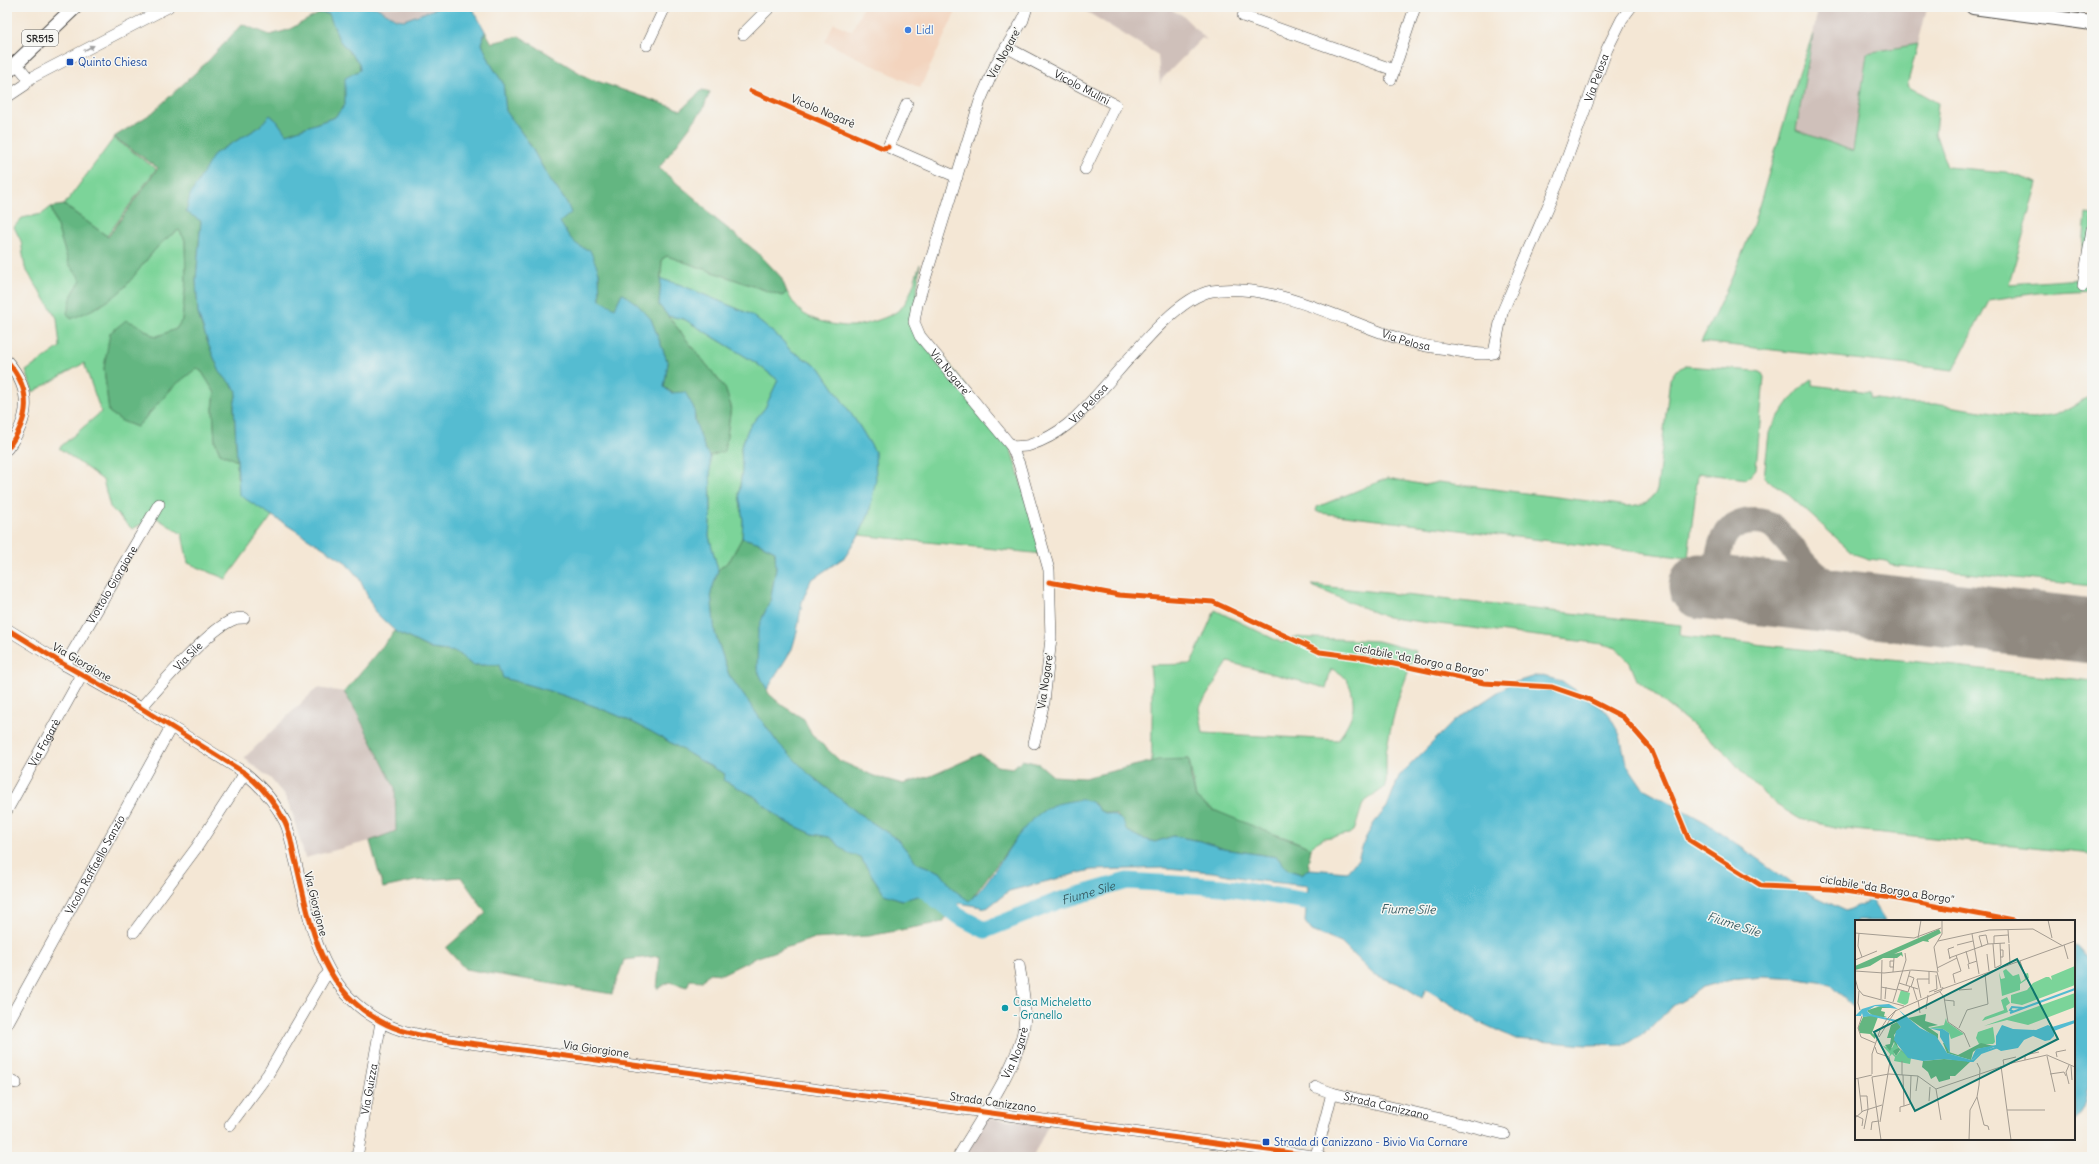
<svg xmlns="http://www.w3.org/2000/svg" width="2099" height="1164" viewBox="0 0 2099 1164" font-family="Delius,sans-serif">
<rect width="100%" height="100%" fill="#f6f6f2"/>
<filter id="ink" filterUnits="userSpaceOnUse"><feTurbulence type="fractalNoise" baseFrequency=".025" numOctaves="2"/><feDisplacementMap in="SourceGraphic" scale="8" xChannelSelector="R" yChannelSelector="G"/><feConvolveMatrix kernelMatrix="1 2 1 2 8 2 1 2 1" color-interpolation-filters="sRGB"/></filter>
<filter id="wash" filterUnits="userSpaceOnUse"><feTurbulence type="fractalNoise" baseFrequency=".012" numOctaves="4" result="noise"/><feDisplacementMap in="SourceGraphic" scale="16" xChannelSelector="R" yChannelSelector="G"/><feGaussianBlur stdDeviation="0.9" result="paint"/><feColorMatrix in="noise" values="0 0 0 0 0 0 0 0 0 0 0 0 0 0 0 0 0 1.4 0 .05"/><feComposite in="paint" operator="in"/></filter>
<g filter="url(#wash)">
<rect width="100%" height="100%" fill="#f4e7d5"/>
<path fill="#f3d4be" d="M863,7H958L920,88L825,42L834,23L852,31Z"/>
<g fill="#cfc0ba">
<path d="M376,7H440L404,20L396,19Z"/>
<path d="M1079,7H1165L1182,15L1207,40L1202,38L1161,80L1160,85L1158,55Z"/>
<path d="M1818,7H1913L1927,9L1918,44L1867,53L1853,152L1796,130Z"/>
<path d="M317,688L345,692L356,711L395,788L396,831L370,841L305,858L292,812L285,796L271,779L244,758Z"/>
<path d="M986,1118L1049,1123L1033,1157H964Z"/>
</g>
<g fill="#7bd499" stroke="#538062" fill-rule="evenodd">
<path d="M1813,34L1796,130L1853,151L1867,53L1918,44L1907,86L1938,103L1935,133L1947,167L2006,172L2038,183L2009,284L2080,279L2086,214L2092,215V290L2037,293L1989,300L1953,370L1701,342C1720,304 1738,267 1752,228C1773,163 1789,98 1813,34Z"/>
<path d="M114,138L156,169L107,236L64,205Z"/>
<path d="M51,207L69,264L81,280L72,295L99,307L123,289L162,241L179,230L185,240L186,280L182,320L176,329L155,337L138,325L104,368L109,412L122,421L137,427L174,386L196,368L202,372L215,393L213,409L215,441L220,453L237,461V477L261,507L272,516L226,579L188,563L182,534L155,517L132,529L110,507L103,480L59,448L101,412L84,363L33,392L26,371L60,347L57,318L25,268L21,241L14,227L22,218L42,214Z"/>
<path d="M667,256L782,296L787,292C792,301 796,308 804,314C816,322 840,327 854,326C865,325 892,317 900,309C911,299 915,278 920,264L914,319L1008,440L1043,554L859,535L869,514L875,452L860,427L820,368L790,350L781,339L750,314L681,285L661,279L662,259Z"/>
<path d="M668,316L684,319L756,363L778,380L765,408L749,427L741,447L742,470L739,494L743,520L742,538L730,560L718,570L709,536L711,509L710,456L725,450L731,406L725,388Z"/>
<path d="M1685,366L1756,371L1761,372L1764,377L1756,469L1747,479L1698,473L1688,558L1320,513L1316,511L1317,507L1388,478L1425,485L1438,482L1628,506C1641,505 1651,503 1657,490L1670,379L1676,370Z"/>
<path d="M1812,379V385L1870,392V398L1911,404H1935L2033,419L2056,415L2092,395V586L1890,565L1887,561L1869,559L1854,554L1782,489L1767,480L1764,477L1769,433L1771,428C1779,416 1799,384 1812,379Z"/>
<path d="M1312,585L1681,625L1680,634L1682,636L2092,681V854L1844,829L1800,819L1775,804L1752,783L1723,750L1637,680L1630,663L1616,648L1603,644L1398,619L1383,616L1314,587Z"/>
<path d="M1215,610L1282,643L1294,637L1378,641L1416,651L1398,699L1390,731L1386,753V781L1384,788L1363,803L1355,829L1349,834L1324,838L1312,845L1311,849C1298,841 1283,837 1268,832C1243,824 1217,814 1196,798L1189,759L1152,762C1151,729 1154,697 1150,665L1191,664ZM1228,662L1326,688L1331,669C1349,674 1354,692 1353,709C1352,719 1343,731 1339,740L1203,733L1199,708Z"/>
</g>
<g fill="#64b681" stroke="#487056">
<path d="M320,13L329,14L339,40L359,63L360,70L346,78L345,105L335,117L286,134L277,121L270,115L258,128L214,154L201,220L196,280L198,314L209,346L220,372L237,391L234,406L237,461L220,453L215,441L213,409L215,393L202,372L197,368L174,386L137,427L122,421L109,412L104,368L110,333L126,320L138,325L155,337L176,329L182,320L186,280L185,240L179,230C155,243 142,268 124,288C109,303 90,311 71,319L67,313L72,295L81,280L69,264L51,207L64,205L108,237L158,168L114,137L152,113L209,60L242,24L270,35L288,30Z"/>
<path d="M485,31L492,43L519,36L588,78L681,110L702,90L710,92L703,109L659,168L698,201L712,216L758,253L781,277L787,292L782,296L667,256L662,259L659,305L725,388L731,406L725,451L710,456C700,443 695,425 694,408L664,387L668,363L651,319L622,293L615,309L600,301L599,272L582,248L570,240L559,222L567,203L547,175L529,143L506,111L503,83L492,66L482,44Z"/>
<path d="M742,538L757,542L775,551L776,569L770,602L763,616L757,669L769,694L783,706L804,719L811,734L840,761L874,776L903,784L931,776L980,754L997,766L1013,768L1022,760L1039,764L1053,776L1084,778L1158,760L1189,759L1191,778L1196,798L1211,809L1263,830L1304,845L1311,849L1308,863L1310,869L1301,874L1288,870L1277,857L1224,849L1201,841L1173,836L1155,842L1140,838L1126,830L1117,815L1100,811L1094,803L1034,818L1015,840L969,902L954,890L940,872L917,863L898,840L858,813L809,774L777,742L729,675L715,633L711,593L718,570L730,560Z"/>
<path d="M395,631L431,649L456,652L472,665H500L503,678C553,691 605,707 650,731C676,745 699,761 725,774L724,780L754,796L782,820L813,834L829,837L848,853L860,857L884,894L902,900L930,893L936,901L937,908L947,915L943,922L869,936L812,939L755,958L722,974L709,973L702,981L690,980L687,987L669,982L657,989L660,956L624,960L612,994L465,969L446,948L486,913L461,877L415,881L383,888L370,841L396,831L395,788L356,711L344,692Z"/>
</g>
<g fill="#54bcd1" stroke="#40747e">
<path d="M315,7H376L396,19L404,20L440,7H472L485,31L482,44L492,66L503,83L506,111L529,143L547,175L567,203L571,213L560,222C568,235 574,247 590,250L599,272L600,300L615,308L622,293L637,304L651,319L668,363L664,387L671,393L685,392L694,408L695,421L705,449L710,456L711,509L709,536L718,570L711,593L715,633L729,675L777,742L809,774L858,813L898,840L917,863L940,872L954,890L969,901C1001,873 1013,825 1053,805C1059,803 1066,802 1071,801C1085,798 1092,800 1100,811C1113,816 1123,815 1126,830L1140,838L1155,842L1173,836L1201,841L1224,849L1277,857L1288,870L1301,874L1310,869L1347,872L1358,859L1365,839L1374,823L1387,807L1399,776L1453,722L1510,684L1538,675L1562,681L1607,712L1620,735L1626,763L1643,788L1707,823L1800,889L1846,911L1871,900L1885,921H1856V1009L1830,984L1800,979L1763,977L1731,980L1702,987L1689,997L1671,1007L1649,1030L1627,1044L1586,1045L1516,1039L1479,1022L1426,989L1422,998L1403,986L1373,974L1341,943L1312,931L1305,922L1308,886L1253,880L1213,872L1166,868L1091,870L1009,891L987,908L959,903L947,915L937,908L936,901L930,893L902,900L884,894L860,857L848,853L829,837L813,834L782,820L754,796L723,780L725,774C699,761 676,745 650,731C605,707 553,691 503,678L499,665H472L456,652L431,649L395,631L375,612L359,578L344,561L239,495L234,406L237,391L220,372L209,346L198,314L196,280L201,221L186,212L190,195L214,154L258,128L270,115L277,121L286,134L335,117L345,105V78L360,70L359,63L339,40L329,14L320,13Z"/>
<path d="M661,279L681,285L750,314L781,339L790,350L820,368L860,427L875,452L876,479L869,514L859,535L845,557L811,580L802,602L797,632L792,649L767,690L757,669L758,630L763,616L770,602L776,569L775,551L757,542L742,538L743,520L739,494L742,470L741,447L749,427L765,408L778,380L756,363L684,319L668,316L659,305Z"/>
<path d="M2074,946L2077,947L2092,964V1065C2086,1083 2092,1107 2074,1121Z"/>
</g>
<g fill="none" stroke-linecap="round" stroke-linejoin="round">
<path stroke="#54bcd1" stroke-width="17" id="s1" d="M911,879L958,916L985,930L1058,901L1127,881L1222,887L1330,905"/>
<path stroke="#908980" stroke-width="26" d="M1745,591L1731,585L1717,564C1720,539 1726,522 1754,521C1760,521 1767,522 1772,526C1788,539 1798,559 1815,573C1835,590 1858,598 1883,607"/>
<path stroke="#908980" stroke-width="65" d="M1701,586L2092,631"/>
</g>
</g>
<g filter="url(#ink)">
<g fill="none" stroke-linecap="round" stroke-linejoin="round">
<defs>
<g id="minor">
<path id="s2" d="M1027,7L1023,20L996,64L980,101L917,305L914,322L920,336L1012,447L1019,464L1049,570L1051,638L1044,702L1034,743"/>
<path d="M1243,16L1394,70"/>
<path d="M743,34L770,7"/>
<path d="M647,45L665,7"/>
<path id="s3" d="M1006,47L1116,105L1085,169"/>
<path d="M16,63L29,79"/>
<path d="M1391,79L1415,7"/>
<path d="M7,97L25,85L29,79L168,7"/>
<path d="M907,104L888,147L957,177"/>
<path d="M2083,286L2092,229"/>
<path d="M7,361C33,391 30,419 7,449"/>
<path id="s4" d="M1012,447C1018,446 1024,447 1030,445C1042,441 1057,433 1067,425C1106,394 1166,299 1212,291C1269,281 1342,320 1397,338C1415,345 1433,347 1453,350C1465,352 1482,356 1494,353L1502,313L1558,183L1607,49L1622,19L1631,7"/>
<path d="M7,629L65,665L141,708L245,773C262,787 275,802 285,822C291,834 292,850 296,863C311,925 319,987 380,1021C404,1035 435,1037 462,1042L1320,1157"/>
<path id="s5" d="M65,665L159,504"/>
<path id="s6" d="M141,708C159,687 210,627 235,619C237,618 241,618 244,618"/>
<path id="s7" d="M7,810L82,675"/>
<path d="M134,932L197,847L245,773"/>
<path id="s8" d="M7,1024L171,727"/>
<path d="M7,1079L16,1083"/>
<path d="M1316,1087L1332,1093"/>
<path d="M230,1125L268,1074L324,978L329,973"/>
<path id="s9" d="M1316,1156L1332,1093L1504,1134"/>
<path id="s10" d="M357,1157L381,1022"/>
<path id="s11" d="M958,1157C978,1123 1019,1064 1024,1026C1027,1006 1022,985 1019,965"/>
</g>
<g id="major">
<path d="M1973,7L2092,23"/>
<path d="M7,72L75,7"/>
</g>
</defs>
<use href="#minor" stroke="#494744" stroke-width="12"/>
<use href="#major" stroke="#494744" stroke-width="16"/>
<use href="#minor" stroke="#fff" stroke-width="11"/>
<use href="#major" stroke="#fff" stroke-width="14"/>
<defs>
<g id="cycleway">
<path d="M751,91L883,148L888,147"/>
<path d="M7,361C33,391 30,419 7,449"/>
<path d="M1049,582L1119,595L1213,602L1320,652L1366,658L1484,683L1552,687L1590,700L1623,717L1651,749L1689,840L1762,886L1831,889L1898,899L2014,921"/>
<path d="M7,629L65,665L141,708L245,773C262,787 275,802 285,822C291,834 292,850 296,863C311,925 319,987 380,1021C404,1035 435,1037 462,1042L1320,1157"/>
</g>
</defs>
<use href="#cycleway" stroke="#f6f6f2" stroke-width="8"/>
<use href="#cycleway" stroke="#e8590c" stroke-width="5"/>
</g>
<defs><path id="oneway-solid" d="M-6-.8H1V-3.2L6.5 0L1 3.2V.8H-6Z"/></defs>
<use fill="#a0a0a0" href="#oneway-solid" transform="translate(89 48) rotate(-27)"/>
</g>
<circle fill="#3f7fe0" stroke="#f6f6f2" stroke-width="1.5" cx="908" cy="30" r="4"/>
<g fill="#1a4fb4" stroke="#f6f6f2" stroke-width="1.5">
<rect x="66" y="58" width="8" height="8" rx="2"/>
<rect x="1262" y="1138" width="8" height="8" rx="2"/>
</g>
<circle fill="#0f9aa8" stroke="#f6f6f2" stroke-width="1.5" cx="1005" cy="1008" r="4"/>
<g text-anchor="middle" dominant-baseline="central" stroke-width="3" stroke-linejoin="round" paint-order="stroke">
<rect fill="#f6f6f2" stroke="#686867" stroke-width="1" x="22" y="30" width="36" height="16" rx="3"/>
<g font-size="10" font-weight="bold" fill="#2b2b2b">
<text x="40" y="38">SR515</text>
</g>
<g font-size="11" fill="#366cbe" stroke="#f6f6f2" text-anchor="start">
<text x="916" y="30">Lidl</text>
</g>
<g font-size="11" fill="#2b2b2b" stroke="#f6f6f2">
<text transform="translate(1004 53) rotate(-61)">Via Nogare'</text>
<text stroke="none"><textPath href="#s4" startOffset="846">Via Pelosa</textPath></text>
<text stroke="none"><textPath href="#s3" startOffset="86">Vicolo Mulini</textPath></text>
<text transform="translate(823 111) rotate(23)">Vicolo Nogarè</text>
<text stroke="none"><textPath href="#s4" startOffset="462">Via Pelosa</textPath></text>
<text stroke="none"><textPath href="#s2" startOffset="399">Via Nogare'</textPath></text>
<text stroke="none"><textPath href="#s4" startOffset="91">Via Pelosa</textPath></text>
<text stroke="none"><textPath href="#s5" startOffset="93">Viottolo Giorgione</textPath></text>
<text stroke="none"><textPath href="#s6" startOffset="70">Via Sile</textPath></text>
<text transform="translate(1421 660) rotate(11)">ciclabile "da Borgo a Borgo"</text>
<text transform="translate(82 662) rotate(30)">Via Giorgione</text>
<text transform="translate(1045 681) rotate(-82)">Via Nogare'</text>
<text stroke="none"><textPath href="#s7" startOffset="77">Via Fagarè</textPath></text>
<text stroke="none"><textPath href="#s8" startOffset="182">Vicolo Raffaello Sanzio</textPath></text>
<text transform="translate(1887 889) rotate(9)">ciclabile "da Borgo a Borgo"</text>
<text transform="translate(316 904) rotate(76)">Via Giorgione</text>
<text transform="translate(596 1049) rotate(8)">Via Giorgione</text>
<text stroke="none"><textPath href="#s11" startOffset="119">Via Nogarè</textPath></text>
<text stroke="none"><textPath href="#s10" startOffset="69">Via Guizza</textPath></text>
<text transform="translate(993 1102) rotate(8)">Strada Canizzano</text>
<text stroke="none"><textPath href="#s9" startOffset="121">Strada Canizzano</textPath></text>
</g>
<g font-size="11" fill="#164399" stroke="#f6f6f2" text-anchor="start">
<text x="78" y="62">Quinto Chiesa</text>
<text x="1274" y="1142">Strada di Canizzano - Bivio Via Cornare</text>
</g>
<g font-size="11" fill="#0d838f" stroke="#f6f6f2" text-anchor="start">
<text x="1013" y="1002">Casa Micheletto<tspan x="1013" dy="13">- Granello</tspan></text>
</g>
<g font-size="12" font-style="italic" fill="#395e65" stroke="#f6f6f2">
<text stroke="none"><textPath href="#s1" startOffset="200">Fiume Sile</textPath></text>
<text transform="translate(1408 909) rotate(1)">Fiume Sile</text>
<text transform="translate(1734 924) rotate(18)">Fiume Sile</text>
</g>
</g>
<g transform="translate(1855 920)">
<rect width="220" height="220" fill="#f4e7d5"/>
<path d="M220,46V65L167,85L156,83V75L172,70L178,63L191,57H194L197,60L196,56ZM151,49L158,56L164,54L166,62L170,59L169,54L173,53L174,58L165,64V70L147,76L144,52L146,59L150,58L148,51ZM46,70L55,73L53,83L50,85L42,82ZM220,73V87L173,105L152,100L129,106ZM152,77L155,83L151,86L153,92L127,101L130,97L149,90L146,80ZM91,98L92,102L109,114L96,119L94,113L88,109L74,108L89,105ZM138,107L140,122L138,124H124L121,118L123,112ZM40,122L43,128L39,134L41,136L46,130L56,138L55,144L39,141L40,137L37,134L34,137L35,134L28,126L37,128Z" fill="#7bd499"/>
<path d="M84,9L86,13L73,20L74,22L68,21L39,34L47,32L48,37L46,35L42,38H28L15,46L0,50V46ZM29,85L38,88H27L26,91L30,92L29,96L32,97H23L17,113L21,116L20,119L15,114L5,113L3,108L8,97L17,95L12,91L13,90ZM71,94L70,101L83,105L73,107L83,114V119L53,98ZM42,102L46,107L39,115L43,127L51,135L45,130L41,136L38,131L43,128L39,122L35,131L30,125L35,124L36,118H32L36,105ZM88,123H91L94,132L103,135L126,123L139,126L122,129L118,132L116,140L92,133ZM89,139L113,141L115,142L100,156H95V159L84,162L81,156L76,159L73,152L67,147L68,141Z" fill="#64b681"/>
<path d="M34,84L43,89L20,86L12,91L17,96L8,97L7,93L6,96H0L7,89L20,85ZM44,90L65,108L81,116L92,133L116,140L121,129L141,125V116L147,105L158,109L181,110L193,105L197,107L220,100V103L199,111V116L195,120L190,121L178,116L169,120L163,128L146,131L139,127L124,134L115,142L89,139L68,141L53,138L39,120L41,111L46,107L40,100L50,97ZM74,108L88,109L94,113L95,133L85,117V111Z" fill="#54bcd1"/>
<path fill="none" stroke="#54bcd1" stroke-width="2" d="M159,92L155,90L157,87L168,88M155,93L220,69M15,95L41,101M112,141H118L126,133L143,127"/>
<path fill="none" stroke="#a49c91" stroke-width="1" d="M193,0L197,18M153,10L154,23M0,13L59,18L86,8M4,13L3,26L7,37M117,14L124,54M63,18L66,0M83,21L134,10L178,9L208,26M138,24L140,48M139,24V16L153,15M154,24L155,44M102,25L118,21M209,25L213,39M127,27L124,16L131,15L133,24M145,30H148V37H145M111,31L114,43M132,34L134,51M94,38L133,24L150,23M95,39L93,29L99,27M0,40L22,31M165,41L171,59M39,47H35V41H39M82,48L102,38M140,48L146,45L145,23M114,49L113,44L122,41M0,51L29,53L57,50L82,52L86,68M74,51V64M38,52L39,38M83,52L79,27L87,14V0M54,56L59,58L56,67M0,58L3,69L8,75L49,86M44,63L63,69M100,63L98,54L106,51L101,35M51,65L55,51M26,67L42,70M58,67L62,80M42,69L53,72L55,66M104,70L117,69M4,71L3,83L5,90M74,72L82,69L81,55M79,72L220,21M85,72L89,77L93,102L109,113L115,127M66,78L62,59H74M26,79L27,40M30,79L31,67M63,80L65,93M89,80L99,81V86M38,82L51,40L50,33M71,89L73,75M7,96L3,108L6,117L20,123M104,108L112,90L133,84L130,54M24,117L41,90M20,127L22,133L34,137L35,141L25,202M192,136L200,172M202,137L201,132L211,130M170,140V135L184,132M149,145L148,140L161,137M146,146L156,220M216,146L217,160M17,154V134L25,110L32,99L40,91L86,71L88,67M195,154L209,152L211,156M47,155V141M17,157L34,154L63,156L81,169L157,143L192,135L220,147M17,157L26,220M0,159L17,155M3,159L7,192M214,164L211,152L214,145M81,169L86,200M61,171L63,156M5,176H12L13,189L9,209M122,177L129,205L133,206L134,210M74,181L75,167M49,186L55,184L56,156M152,190H190M45,192V187L49,186L48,155M0,195L8,199L7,206M0,198L8,191L27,185M16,210L17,202L24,201M114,220L115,190L122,177L124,165L125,149L122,143"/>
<path fill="#0f766e" fill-opacity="0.15" stroke="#0f766e" stroke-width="2" d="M162,39L203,119L60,191L19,112Z"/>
<rect width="220" height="220" fill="none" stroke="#2b2b2b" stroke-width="2"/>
</g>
<rect width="2099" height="1164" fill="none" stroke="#f6f6f2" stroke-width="24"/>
</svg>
